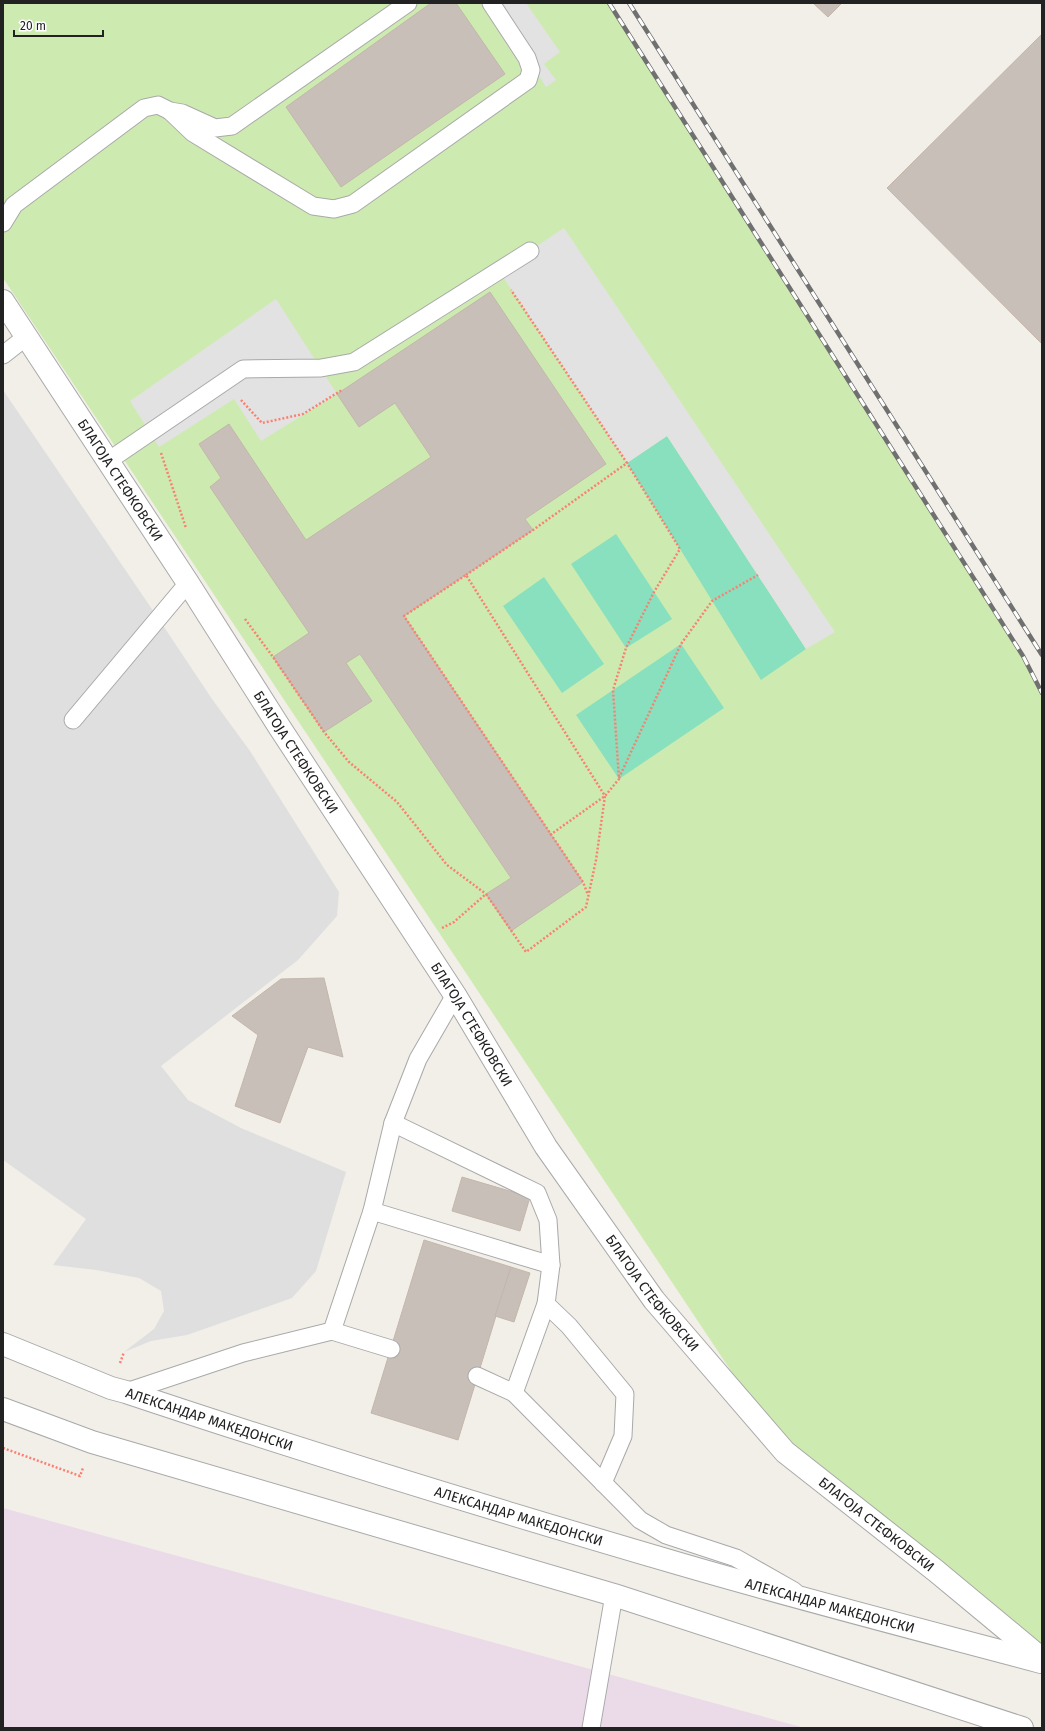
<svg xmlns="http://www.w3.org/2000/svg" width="1045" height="1731" viewBox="0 0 1045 1731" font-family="'Fira Sans',sans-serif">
<rect width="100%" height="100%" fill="#f2efe9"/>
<path fill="#e0dfdf" d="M3,390L158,618L212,699L250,751L339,892L337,916L298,960L161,1066L188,1100L241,1128L346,1172L316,1271L292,1298L187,1335L151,1341L124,1352L154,1329L164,1311L161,1291L139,1278L96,1270L53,1265L86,1219L3,1160Z"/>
<path fill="#ebdbe8" d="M3,1508L805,1728H3Z"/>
<path fill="#cdebb0" d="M3,3H609L1023,656L1042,693V1659L785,1452L3,278Z"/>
<g fill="#88e0be">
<path d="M667,436L806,649L761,680L627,463Z"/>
<path d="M616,534L672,619L626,648L571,564Z"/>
<path d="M544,577L604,664L562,693L503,606Z"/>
<path d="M681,644L724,708L619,779L576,715Z"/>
</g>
<g fill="#e2e2e2">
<path d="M494,3H526L560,52L544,64L556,80L546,87Z"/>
<path d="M564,228L835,632L806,649L667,436L627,463L499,271Z"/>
<path d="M276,299L337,394L261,441L234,399L159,447L130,401Z"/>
</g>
<g fill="#c7bfb8" stroke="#c4b6ab">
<path d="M431,3H456L505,74L341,187L286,107Z"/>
<path d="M813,3H842L828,17Z"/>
<path d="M1042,34V344L887,188Z"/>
<path d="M490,292L606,464L525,519L533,530L404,616L583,882L511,931L486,894L511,878L360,654L346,663L372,701L324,732L273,657L309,633L210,487L221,478L199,444L229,424L306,540L431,457L395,403L359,427L337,394Z"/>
<path d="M324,978L343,1057L308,1047L280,1123L235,1106L258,1035L232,1016L281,979Z"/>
<path d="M462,1177L530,1197L520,1231L452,1211Z"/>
<path d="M424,1240L511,1267L458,1440L371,1413Z"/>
<path d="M511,1267L530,1273L514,1322L495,1316Z"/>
</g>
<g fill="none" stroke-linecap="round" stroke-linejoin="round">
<defs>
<g id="service">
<path d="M170,111L193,133L313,206L334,209L353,204L528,80L531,70L527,58L491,3"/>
<path d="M3,223L14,205L144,108L158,105L170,111L182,113L215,128L232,126L408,3"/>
<path d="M3,355L26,337"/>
<path d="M108,461L243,369L321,368L354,362L530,251"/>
<path d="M73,720L188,583"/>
<path d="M393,1123L537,1193L548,1220L551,1265L546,1304L514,1393"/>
<path d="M372,1211L551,1265"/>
<path d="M546,1304L569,1326L625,1394L623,1436L603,1483"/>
<path d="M332,1331L372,1211L393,1123L418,1059L455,995"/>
<path d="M477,1376L514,1393L640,1520L666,1535L736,1558L794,1591"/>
<path d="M126,1392L243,1353L332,1331L391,1349"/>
<path d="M591,1728L614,1595"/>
</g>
<g id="tertiary">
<path id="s1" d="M3,301L188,583L280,728L455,995L546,1147L654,1300L785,1452L936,1571L1042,1659"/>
<path id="s2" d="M3,1344L111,1388L126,1392C309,1453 495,1510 680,1564C800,1599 921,1630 1041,1662"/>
<path d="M3,1409L92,1442L614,1595L1022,1728"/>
</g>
</defs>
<use href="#service" stroke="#a9a9a9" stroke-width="19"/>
<use href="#tertiary" stroke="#a9a9a9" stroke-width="24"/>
<g stroke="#fa8072" stroke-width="2.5" stroke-dasharray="2 2" stroke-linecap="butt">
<path d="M241,400L262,423L303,414L342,390"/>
<path d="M161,453L186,528"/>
<path d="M466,575L533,530L627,463L511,290"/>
<path d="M245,619L273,657L324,732L349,762L397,802L447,865L486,894"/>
<path d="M619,778L681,644L712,601L758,575"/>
<path d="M550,835L605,796L619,779L613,690L626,648L654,592L680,549L627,463"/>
<path d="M442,928L454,922L486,894L526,952L586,907L596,860L605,796L466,575L404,616L583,882L588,895"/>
<path d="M120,1363L124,1352"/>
<path d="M3,1448L80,1476L83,1468"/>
</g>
<use href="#service" stroke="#fff" stroke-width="17"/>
<use href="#tertiary" stroke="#fff" stroke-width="22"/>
<defs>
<g id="rail">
<path d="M609,3L1023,656L1042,693"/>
<path d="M629,3L1042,655"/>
</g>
</defs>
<use href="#rail" stroke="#707070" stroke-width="4.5"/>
<use href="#rail" stroke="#fff" stroke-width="3" stroke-dasharray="9" stroke-linecap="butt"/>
</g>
<g text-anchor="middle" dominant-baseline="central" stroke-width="3" stroke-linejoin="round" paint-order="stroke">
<g font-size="14" fill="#222" stroke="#fff">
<text stroke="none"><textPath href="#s1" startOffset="214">БЛАГОЈА СТЕФКОВСКИ</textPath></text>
<text stroke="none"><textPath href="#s1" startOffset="538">БЛАГОЈА СТЕФКОВСКИ</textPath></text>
<text stroke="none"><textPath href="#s1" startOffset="862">БЛАГОЈА СТЕФКОВСКИ</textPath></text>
<text stroke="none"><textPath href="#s1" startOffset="1186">БЛАГОЈА СТЕФКОВСКИ</textPath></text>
<text stroke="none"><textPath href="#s2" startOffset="220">АЛЕКСАНДАР МАКЕДОНСКИ</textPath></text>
<text stroke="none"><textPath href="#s2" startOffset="544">АЛЕКСАНДАР МАКЕДОНСКИ</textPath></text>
<text stroke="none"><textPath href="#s1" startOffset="1510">БЛАГОЈА СТЕФКОВСКИ</textPath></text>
<text stroke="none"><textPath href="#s2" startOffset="868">АЛЕКСАНДАР МАКЕДОНСКИ</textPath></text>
</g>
</g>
<rect width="1045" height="1731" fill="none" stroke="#222222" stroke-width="8"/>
<path d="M14 30v6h89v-6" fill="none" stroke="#222222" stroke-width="2"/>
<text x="20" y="30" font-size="12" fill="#222222" stroke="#ffffff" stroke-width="3" paint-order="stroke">20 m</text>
</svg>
